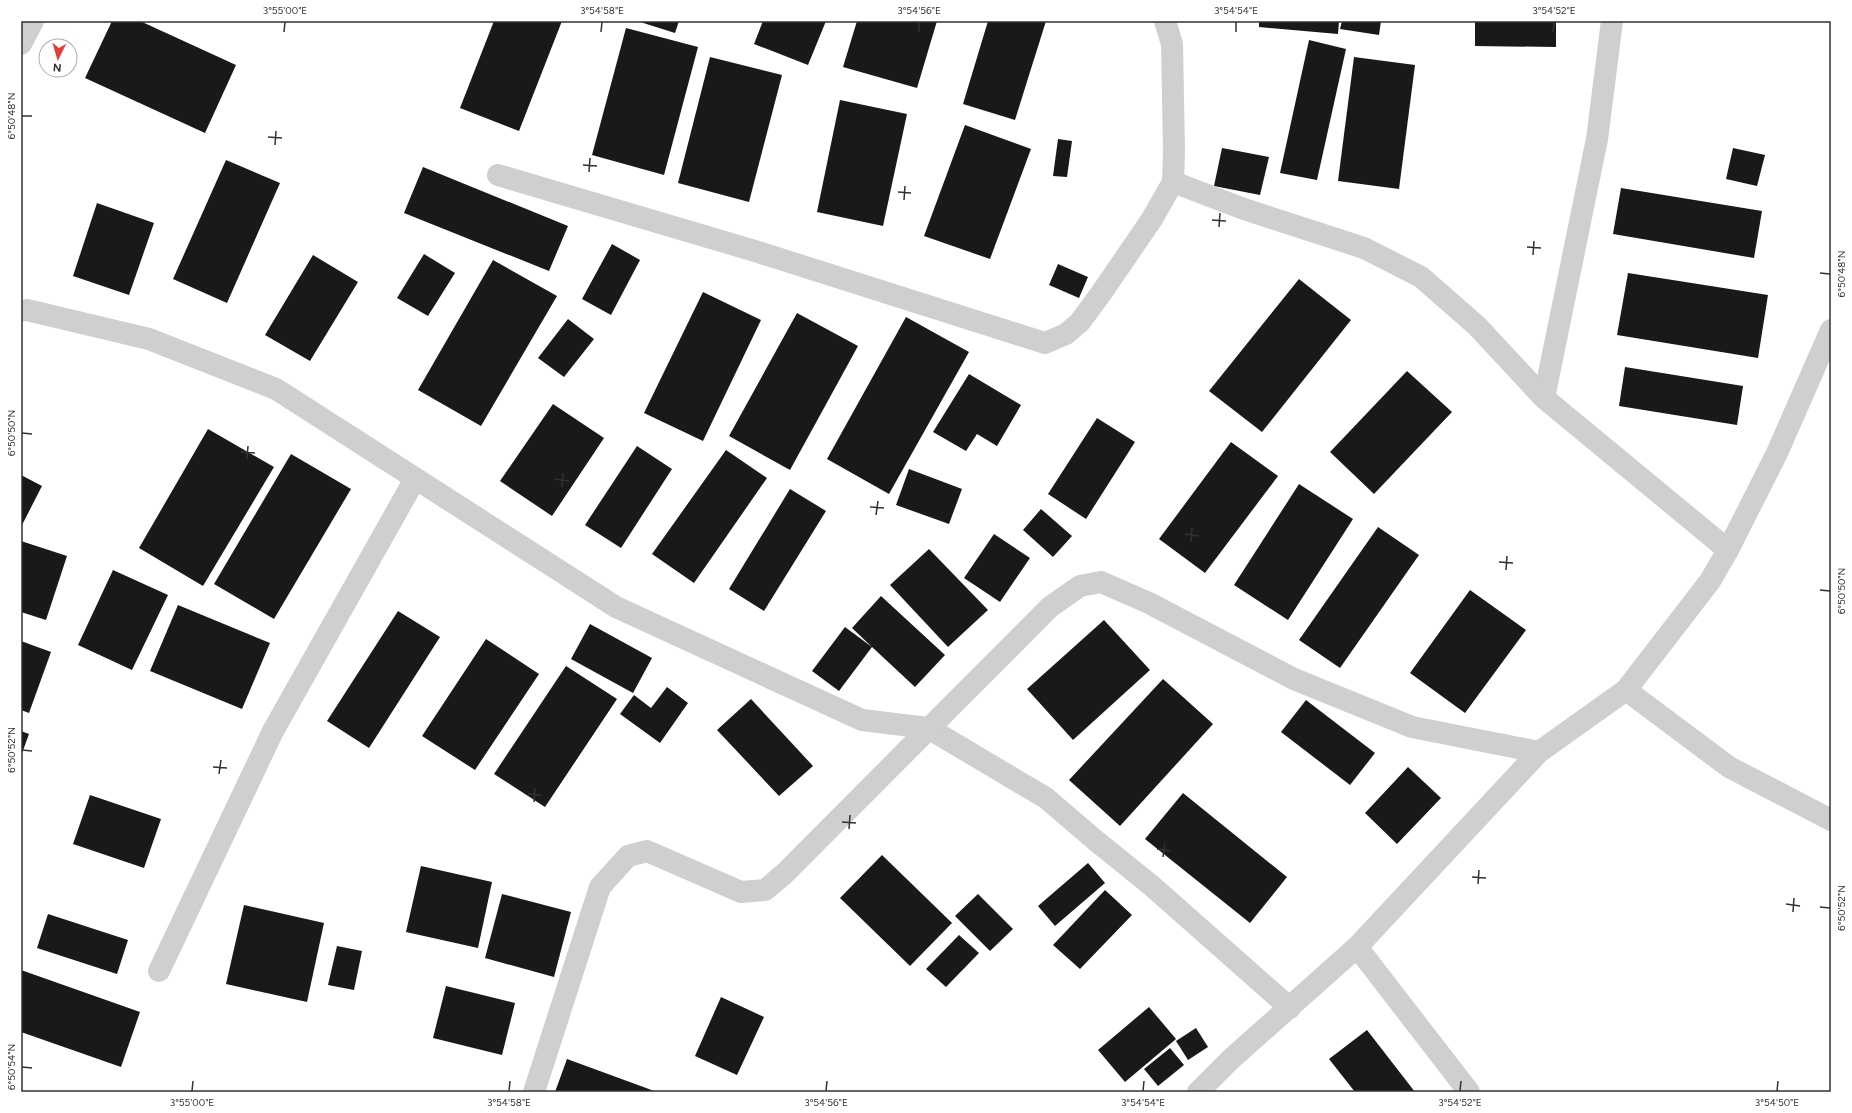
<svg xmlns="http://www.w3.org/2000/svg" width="1852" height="1113" viewBox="0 0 1852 1113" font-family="Figtree,sans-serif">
<rect width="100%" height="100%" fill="#fff"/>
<g fill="#191919">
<path d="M112,21H140L236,65L205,133L85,78Z"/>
<path d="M494,21H562L519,131L460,108Z"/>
<path d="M637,21H679L675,33Z"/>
<path d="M763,21H826L808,65L754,44Z"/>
<path d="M857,21H937L917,88L843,67Z"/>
<path d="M988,21H1046L1015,120L963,104Z"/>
<path d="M1259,21H1339L1338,34L1259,27Z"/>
<path d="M1342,21H1381L1379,35L1340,29Z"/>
<path d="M1475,21H1556V47L1475,46Z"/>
<path d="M626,28L698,47L664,175L592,155Z"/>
<path d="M1309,40L1346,49L1317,180L1280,173Z"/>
<path d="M710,57L782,75L749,202L678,183Z"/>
<path d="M1354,57L1415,65L1399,189L1338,181Z"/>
<path d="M840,100L907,114L883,226L817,212Z"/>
<path d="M965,125L1031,149L990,259L924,236Z"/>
<path d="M1058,139L1072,141L1067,177L1053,176Z"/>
<path d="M1222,148L1269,157L1260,195L1214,186Z"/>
<path d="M1733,148L1765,155L1757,186L1726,179Z"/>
<path d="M226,160L280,183L227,303L173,279Z"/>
<path d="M423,167L568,226L549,271L404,213Z"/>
<path d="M1621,188L1762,211L1754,258L1613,234Z"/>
<path d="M97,203L154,223L129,295L73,276Z"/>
<path d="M612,244L640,260L611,315L582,299Z"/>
<path d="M424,254L455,273L428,316L397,298Z"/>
<path d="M313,255L358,282L310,361L265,335Z"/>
<path d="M493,260L557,296L481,426L418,390Z"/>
<path d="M1058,264L1088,277L1079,298L1049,285Z"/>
<path d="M1628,273L1768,295L1758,358L1617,335Z"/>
<path d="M1299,279L1351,320L1262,432L1209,391Z"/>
<path d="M703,292L761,320L703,441L644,413Z"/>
<path d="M797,313L858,346L790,470L729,436Z"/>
<path d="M906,317L969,352L889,494L827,459Z"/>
<path d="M568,319L594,339L564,377L538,358Z"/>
<path d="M1625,367L1743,386L1737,425L1619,406Z"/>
<path d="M1407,371L1452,412L1374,494L1330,452Z"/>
<path d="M969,374L1021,405L997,446L977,434L966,451L933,432Z"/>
<path d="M553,404L604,438L552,516L500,481Z"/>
<path d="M1097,418L1135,442L1086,519L1048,494Z"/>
<path d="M208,429L274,467L203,586L139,548Z"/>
<path d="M1231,442L1278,476L1205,573L1159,539Z"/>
<path d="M637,446L672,469L621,548L585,525Z"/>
<path d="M726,450L767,478L694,583L652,554Z"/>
<path d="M291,454L351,489L274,619L214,584Z"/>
<path d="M909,469L962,489L949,524L896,505Z"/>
<path d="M21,475L42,486L21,527Z"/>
<path d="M1299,484L1353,519L1288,620L1234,585Z"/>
<path d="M790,489L826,511L764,611L729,589Z"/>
<path d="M1041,509L1072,536L1053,557L1023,530Z"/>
<path d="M1378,527L1419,555L1340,668L1299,640Z"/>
<path d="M994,534L1030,558L1000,602L964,578Z"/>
<path d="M21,541L67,556L46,620L21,612Z"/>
<path d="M929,549L988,610L948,647L890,585Z"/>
<path d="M113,570L168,595L132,670L78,645Z"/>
<path d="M1470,590L1526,630L1465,713L1410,673Z"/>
<path d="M881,596L945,655L915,687L872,647L839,691L812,671L845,627L872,647L852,628Z"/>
<path d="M178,605L270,643L242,709L150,671Z"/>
<path d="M398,611L440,637L369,748L327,721Z"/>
<path d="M1104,620L1150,670L1073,740L1027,689Z"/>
<path d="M590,624L652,658L633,693L571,659Z"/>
<path d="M486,639L539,674L475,770L422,736Z"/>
<path d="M21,641L51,652L29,713L21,710Z"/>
<path d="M566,666L617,699L545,807L494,774Z"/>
<path d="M1163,679L1213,724L1120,826L1069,780Z"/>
<path d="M667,687L688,703L660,743L620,714L634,695L651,708Z"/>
<path d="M751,699L813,766L779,796L717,730Z"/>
<path d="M1306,700L1375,753L1350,785L1281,732Z"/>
<path d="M21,731L29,734L21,756Z"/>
<path d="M1408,767L1441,798L1397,844L1365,813Z"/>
<path d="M1183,793L1287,877L1250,923L1145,839Z"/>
<path d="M90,795L161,819L144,868L73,844Z"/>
<path d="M882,855L952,923L910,966L840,898Z"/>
<path d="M1088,863L1105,883L1055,926L1038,906Z"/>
<path d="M421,866L492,882L478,948L406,932Z"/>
<path d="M1105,890L1132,915L1080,969L1053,945Z"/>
<path d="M502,894L571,912L554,977L485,958Z"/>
<path d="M978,894L1013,929L990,951L955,916Z"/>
<path d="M244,905L324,923L307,1002L226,984Z"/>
<path d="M48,914L128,940L117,974L37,948Z"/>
<path d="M959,935L979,953L946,987L926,969Z"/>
<path d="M337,946L362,951L354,990L328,985Z"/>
<path d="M21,970L140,1012L121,1067L21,1032Z"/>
<path d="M446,986L515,1003L502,1055L433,1038Z"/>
<path d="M721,997L764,1017L737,1075L695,1056Z"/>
<path d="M1149,1007L1176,1039L1125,1082L1098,1050Z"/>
<path d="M1196,1028L1208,1047L1188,1060L1176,1041Z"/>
<path d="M1367,1030L1415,1092H1355L1329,1059Z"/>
<path d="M1170,1048L1184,1065L1158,1086L1144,1069Z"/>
<path d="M567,1059L657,1092H555Z"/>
</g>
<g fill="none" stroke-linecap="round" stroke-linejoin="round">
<g stroke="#cfcfcf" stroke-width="22">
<path d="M1165,21L1172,44L1174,151L1173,182L1244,209L1364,248L1421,277L1477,326L1544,398L1728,550"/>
<path d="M21,44L33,21"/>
<path d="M498,175L755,251L1045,343L1066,334L1080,322L1102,292L1152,219L1173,182"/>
<path d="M21,311L27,310L149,339L276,389L616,607L862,720L928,728L1046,798L1095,840L1152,886L1290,1008"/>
<path d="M1544,398L1597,139L1612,21"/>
<path d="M1626,690L1729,767L1831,820"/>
<path d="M1357,947L1469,1092"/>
<path d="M159,971L273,731L415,479"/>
<path d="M534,1092L600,887L628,856L647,851L741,892L765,890L784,874L1050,607L1080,586L1101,582L1149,603L1294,679L1412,727L1539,752"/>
<path d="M1198,1092L1230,1060L1357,947L1539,752L1626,690L1710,581L1728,550L1777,453L1831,330"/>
</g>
</g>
<path fill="none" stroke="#323232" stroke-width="1.5" d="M284,32L285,22M601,32L602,22M919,32V22M1236,32V22M1553,32L1554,22M22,116H32M268,137L282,138M275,145L276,131M583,165L597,166M589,172L590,158M898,192L911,193M904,200L905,186M1212,220L1226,221M1219,227L1220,213M1527,247L1541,248M1533,255L1534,241M1820,273L1830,274M22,433L32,434M241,452L255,453M247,459L248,446M555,479L569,481M562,487L563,473M870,507L884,508M876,515L878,501M1185,534L1199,536M1191,542L1192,528M1499,562L1513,563M1506,570L1507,556M1820,590L1830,591M22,750L32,751M213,767L227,768M219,774L221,760M528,794L542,795M534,802L535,788M842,822L856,823M849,829L850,815M1157,849L1171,851M1163,857L1165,843M1472,877L1486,878M1478,884L1479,870M1786,904L1800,906M1820,907L1830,908M1793,912L1794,898M22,1067L32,1068M192,1091L193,1081M509,1091L510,1081M826,1091L827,1081M1143,1091L1144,1081M1460,1091L1461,1081M1777,1091L1778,1081"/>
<rect width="1852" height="1113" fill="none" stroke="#ffffff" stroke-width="44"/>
<g transform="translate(58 58) rotate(185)"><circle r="19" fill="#ffffff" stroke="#adadad"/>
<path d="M0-3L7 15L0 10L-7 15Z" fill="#e43e3a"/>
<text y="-6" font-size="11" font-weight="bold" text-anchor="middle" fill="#323232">N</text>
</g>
<rect x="22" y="22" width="1808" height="1069" fill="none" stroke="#323232" stroke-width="1.5"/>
<g font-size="10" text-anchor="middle" fill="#323232">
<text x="285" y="14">3°55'00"E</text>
<text x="602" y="14">3°54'58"E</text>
<text x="919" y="14">3°54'56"E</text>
<text x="1236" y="14">3°54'54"E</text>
<text x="1554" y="14">3°54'52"E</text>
<text transform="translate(11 116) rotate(-90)" y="4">6°50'48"N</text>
<text transform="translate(1841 274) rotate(-90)" y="4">6°50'48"N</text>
<text transform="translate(11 433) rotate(-90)" y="4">6°50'50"N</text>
<text transform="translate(1841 591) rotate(-90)" y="4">6°50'50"N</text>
<text transform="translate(11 750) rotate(-90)" y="4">6°50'52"N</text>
<text transform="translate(1841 908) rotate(-90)" y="4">6°50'52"N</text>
<text transform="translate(11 1067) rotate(-90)" y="4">6°50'54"N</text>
<text x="192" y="1106">3°55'00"E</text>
<text x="509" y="1106">3°54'58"E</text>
<text x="826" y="1106">3°54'56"E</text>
<text x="1143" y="1106">3°54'54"E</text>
<text x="1460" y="1106">3°54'52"E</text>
<text x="1777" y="1106">3°54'50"E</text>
</g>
</svg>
